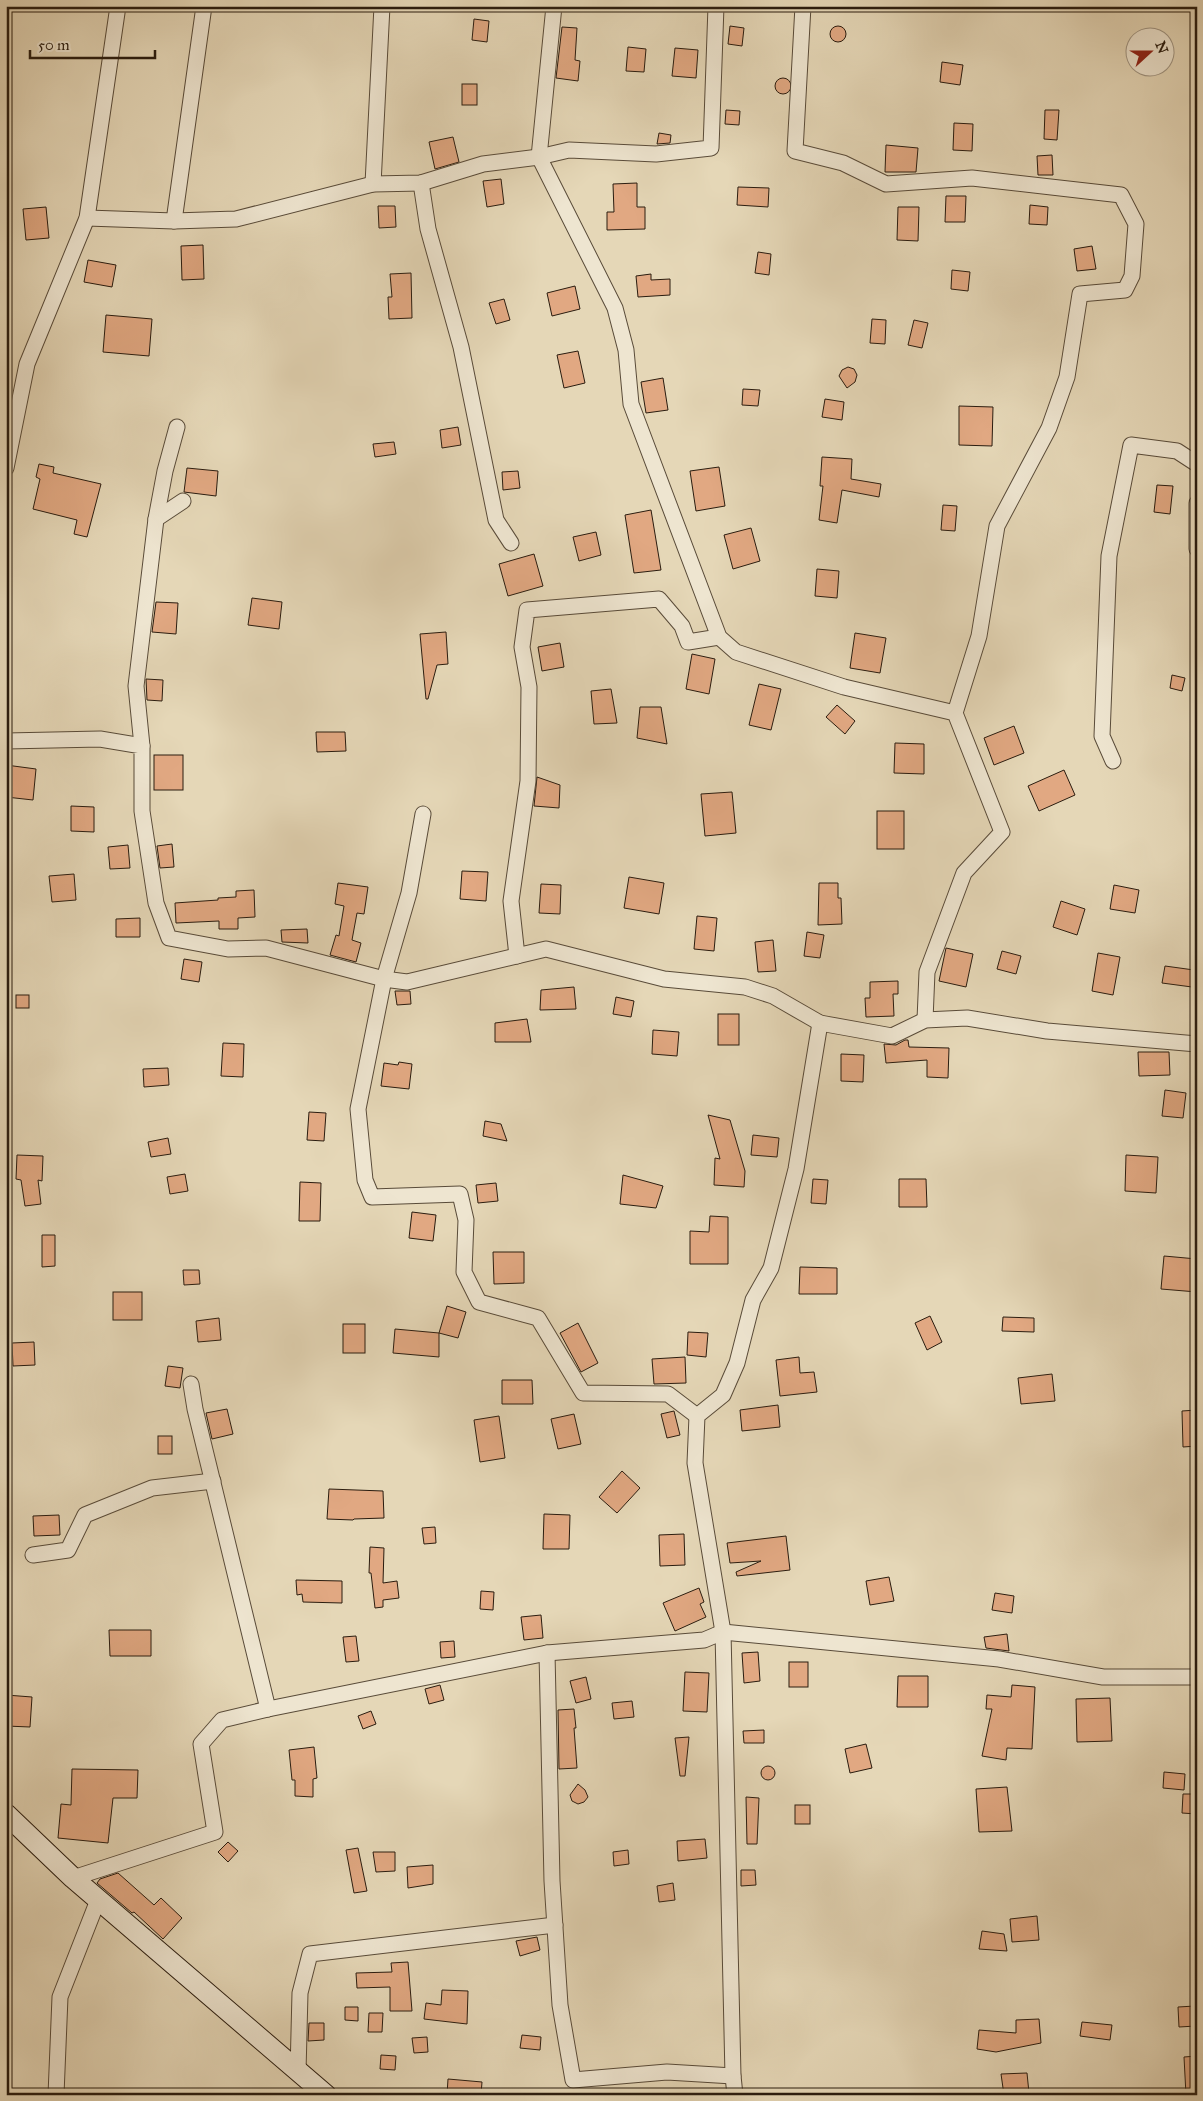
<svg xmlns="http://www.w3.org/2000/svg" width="1203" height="2101" viewBox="0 0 1203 2101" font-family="'IM FELL Great Primer',serif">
<rect width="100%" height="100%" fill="#e5d7b7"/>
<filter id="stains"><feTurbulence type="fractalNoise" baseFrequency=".004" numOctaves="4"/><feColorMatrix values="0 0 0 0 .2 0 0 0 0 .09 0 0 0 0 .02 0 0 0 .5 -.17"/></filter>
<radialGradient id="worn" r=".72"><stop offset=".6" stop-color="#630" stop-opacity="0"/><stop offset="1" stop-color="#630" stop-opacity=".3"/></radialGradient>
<g fill="#e1a882" stroke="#2a1c0f">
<path d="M474,19L489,21L487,42L472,40Z"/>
<path d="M730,26L744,28L742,46L728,44Z"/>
<circle cx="838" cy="34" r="8"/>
<path d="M562,27L577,28L575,60L580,61L578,81L556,78Z"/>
<path d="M628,47L646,49L644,72L626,71Z"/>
<path d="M675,48L698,50L696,78L672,76Z"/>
<path d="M942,62L963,65L960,85L940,82Z"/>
<circle cx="783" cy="86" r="8"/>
<rect x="462" y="84" width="15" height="21"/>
<path d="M726,110L740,111L739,125L725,124Z"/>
<path d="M1045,110H1059L1057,140L1044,139Z"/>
<path d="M954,123L973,124L972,151L953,150Z"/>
<path d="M659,133L671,135L670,143L657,144Z"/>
<path d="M453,137L459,162L435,169L429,142Z"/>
<path d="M886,145L918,148L916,172H885Z"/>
<path d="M1052,155L1053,175H1038L1037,156Z"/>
<path d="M501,179L504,204L487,207L483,181Z"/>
<path d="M637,183V207H645V229L607,230V212H614L613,184Z"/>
<path d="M738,187L769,188L768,207L737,205Z"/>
<path d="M946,196H966L965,222H945Z"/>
<path d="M1030,205L1048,207L1047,225L1029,224Z"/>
<path d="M378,206H395L396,227L379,228Z"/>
<path d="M46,207L49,238L26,240L23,209Z"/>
<path d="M898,207H919L918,241L897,240Z"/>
<path d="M203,245L204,279L182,280L181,246Z"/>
<path d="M1092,246L1096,269L1077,271L1074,249Z"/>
<path d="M758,252L771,254L769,275L755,273Z"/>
<path d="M88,260L116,265L112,287L84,282Z"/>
<path d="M952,270L970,272L968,291L951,289Z"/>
<path d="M411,273L412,318L389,319L388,297H392L390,274Z"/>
<path d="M651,274V280L670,279V295L638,297L636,276Z"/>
<path d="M575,286L580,309L552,316L547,293Z"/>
<path d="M504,299L510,320L496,324L489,303Z"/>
<path d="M106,315L152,319L149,356L103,352Z"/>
<path d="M872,319L886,320L885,344L870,343Z"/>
<path d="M914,320L928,323L922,348L908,345Z"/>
<path d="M578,351L585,383L564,388L557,355Z"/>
<path d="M848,367L854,369L857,375L855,382L847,388L839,376L842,370Z"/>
<path d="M663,378L668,410L646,413L641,382Z"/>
<path d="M743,389L760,390L758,406L742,405Z"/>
<path d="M825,399L844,402L842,420L822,417Z"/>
<path d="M959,406L993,407L992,446L959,445Z"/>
<path d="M458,427L461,445L442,448L440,430Z"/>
<path d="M394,442L396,454L375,457L373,444Z"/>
<path d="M822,457L852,459L851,479L881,484L879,497L842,490L837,523L819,520L823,486H820Z"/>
<path d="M39,464L54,467L53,473L101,484L87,537L74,534L77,520L33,509L40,479L36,477Z"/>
<path d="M719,467L725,506L696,511L690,471Z"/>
<path d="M187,468L218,471L216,496L184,492Z"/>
<path d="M518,471L520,488L503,490L502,472Z"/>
<path d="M1157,485L1173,486L1170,514L1154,512Z"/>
<path d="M943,505L957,506L955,531L941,530Z"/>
<path d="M651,510L661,570L634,573L625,515Z"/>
<path d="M751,528L760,561L733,569L724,535Z"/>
<path d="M596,532L601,555L579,561L573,537Z"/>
<path d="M534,554L543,586L508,596L499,564Z"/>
<path d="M817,569L839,571L837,598L815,596Z"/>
<path d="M252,598L282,602L279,629L248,625Z"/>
<path d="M156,602L178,603L176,634L152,632Z"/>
<path d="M446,632L448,664L437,665L428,699H426L420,634Z"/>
<path d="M855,633L886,638L880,673L850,668Z"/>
<path d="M560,643L564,667L542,671L538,647Z"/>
<path d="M692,654L715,659L709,694L686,689Z"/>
<path d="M1172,675L1185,678L1182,691L1170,688Z"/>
<path d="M146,679L163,680L162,701L147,700Z"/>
<path d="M759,684L781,689L771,730L749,725Z"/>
<path d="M611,689L617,723L594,724L591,691Z"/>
<path d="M837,705L855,721L845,734L826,717Z"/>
<path d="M640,707H661L667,744L637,738Z"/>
<path d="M1014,726L1024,753L994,765L984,738Z"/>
<path d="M316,732H345L346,751L317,752Z"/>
<path d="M895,743L924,744V774L894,773Z"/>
<rect x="154" y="755" width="29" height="35"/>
<path d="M6,765L36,769L33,800L6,797Z"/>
<path d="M1064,770L1075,795L1039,811L1028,786Z"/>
<path d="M537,777L560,785L559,808L534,806Z"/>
<path d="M732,792L736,833L705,836L701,794Z"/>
<path d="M71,806L94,807V832L71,831Z"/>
<rect x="877" y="811" width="27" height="38"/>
<path d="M172,844L174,867L160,868L157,846Z"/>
<path d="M128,845L130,868L110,869L108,847Z"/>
<path d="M462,871L488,872L486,901L460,899Z"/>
<path d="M74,874L76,900L52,902L49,876Z"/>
<path d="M629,877L664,883L659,914L624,908Z"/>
<path d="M338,883L368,887L364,914L357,913L352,940L361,943L356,962L330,955L336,935L339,936L344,906L335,904Z"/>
<path d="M819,883H838V898H841L842,924L818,925Z"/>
<path d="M541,884L561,885L560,914L539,913Z"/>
<path d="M1114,885L1139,890L1135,913L1110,909Z"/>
<path d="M254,890L255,917L238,918V929H219V921L176,923L175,903L218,900V898L236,897V891Z"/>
<path d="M1061,901L1085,909L1077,935L1053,927Z"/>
<path d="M697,916L717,918L714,951L694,949Z"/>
<path d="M140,918V937H116V919Z"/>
<path d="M307,929L308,943L282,942L281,930Z"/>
<path d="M807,932L824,935L820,958L804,956Z"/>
<path d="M773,940L776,971L758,972L755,942Z"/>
<path d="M946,948L973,954L966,987L939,981Z"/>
<path d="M1002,951L1021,956L1016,974L997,969Z"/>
<path d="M1098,953L1120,957L1113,995L1092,991Z"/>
<path d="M184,959L202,962L199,982L181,979Z"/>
<path d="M1165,966L1194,970L1192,987L1162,983Z"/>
<path d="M898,981V994H893L894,1016L866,1017L865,998H870V982Z"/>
<path d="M574,987L576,1009L540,1010L541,990Z"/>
<path d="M395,991H410L411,1004L397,1005Z"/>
<rect x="16" y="995" width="13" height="13"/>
<path d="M616,997L634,1001L631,1017L613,1014Z"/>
<rect x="718" y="1014" width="21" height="31"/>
<path d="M527,1019L531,1042H495V1023Z"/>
<path d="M653,1030L679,1032L677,1056L652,1054Z"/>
<path d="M905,1040H908L909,1047L949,1048L948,1078L927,1077V1060L886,1063L884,1044L896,1045Z"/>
<path d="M223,1043L244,1044L243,1077L221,1076Z"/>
<path d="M1138,1052H1169L1170,1075L1139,1076Z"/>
<path d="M841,1054L864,1055L863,1082L841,1081Z"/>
<path d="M399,1062L412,1064L409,1089L381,1086L384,1063L398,1065Z"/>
<path d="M168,1068L169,1085L144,1087L143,1069Z"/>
<path d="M1165,1090L1186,1093L1183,1118L1162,1116Z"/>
<path d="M309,1112L326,1113L324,1141L307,1140Z"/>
<path d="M708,1115L730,1120L745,1171L744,1187L714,1185L715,1158L720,1159Z"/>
<path d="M485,1121L501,1124L507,1141L483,1136Z"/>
<path d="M753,1135L779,1138L777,1157L751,1155Z"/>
<path d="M168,1138L171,1154L151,1157L148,1142Z"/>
<path d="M17,1155L43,1156L42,1181L38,1180L41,1204L25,1206L21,1180L16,1179Z"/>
<path d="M1126,1155L1158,1157L1156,1193L1125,1191Z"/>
<path d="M185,1174L188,1191L170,1194L167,1177Z"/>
<path d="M623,1175L663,1186L656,1208L620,1204Z"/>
<path d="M813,1179L828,1180L826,1204L811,1203Z"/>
<path d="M899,1179H926L927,1207H899Z"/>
<path d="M300,1182L321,1183L320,1221H299Z"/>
<path d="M496,1183L498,1201L478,1203L476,1185Z"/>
<path d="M412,1212L436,1215L433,1241L409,1238Z"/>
<path d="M710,1216L728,1217V1264H690V1231L709,1232Z"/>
<path d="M42,1235H55V1266L42,1267Z"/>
<path d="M493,1252H524V1283L494,1284Z"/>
<path d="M1164,1256L1197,1259V1292L1161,1289Z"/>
<path d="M800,1267L837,1268V1294H799Z"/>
<path d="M183,1270H199L200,1284L184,1285Z"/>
<rect x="113" y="1292" width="29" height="28"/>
<path d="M447,1306L466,1312L458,1338L439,1333Z"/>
<path d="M930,1316L942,1342L927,1350L915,1323Z"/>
<path d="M1003,1317L1034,1318V1332L1002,1331Z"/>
<path d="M219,1318L221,1340L198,1342L196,1321Z"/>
<path d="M578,1323L598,1363L581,1372L560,1333Z"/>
<rect x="343" y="1324" width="22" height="29"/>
<path d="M395,1329L439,1333V1357L393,1353Z"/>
<path d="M688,1332L708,1333L706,1357L687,1355Z"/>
<path d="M34,1342L35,1365L13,1366L12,1343Z"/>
<path d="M685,1357L686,1383L654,1384L652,1359Z"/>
<path d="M799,1357L800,1373L814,1372L817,1392L780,1396L776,1360Z"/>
<path d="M168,1366L183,1368L180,1388L165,1386Z"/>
<path d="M1052,1374L1055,1401L1021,1404L1018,1378Z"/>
<path d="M502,1380H532L533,1404H502Z"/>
<path d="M778,1405L780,1427L742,1431L740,1410Z"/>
<path d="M227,1409L233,1434L212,1439L206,1413Z"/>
<path d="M1197,1410V1446L1183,1447L1182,1411Z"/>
<path d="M674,1411L680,1435L667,1438L661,1414Z"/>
<path d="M574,1414L581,1444L558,1449L551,1419Z"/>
<path d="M499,1416L505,1458L480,1462L474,1420Z"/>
<rect x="158" y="1436" width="14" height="18"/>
<path d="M622,1471L640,1488L617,1513L599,1497Z"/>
<path d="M329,1489L383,1491L384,1518L354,1519L353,1520L327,1519Z"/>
<path d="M544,1514L570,1515L569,1549H543Z"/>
<path d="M59,1515L60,1535L34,1536L33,1516Z"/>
<path d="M435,1527L436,1543L424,1544L422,1528Z"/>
<path d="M684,1534L685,1565L660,1566L659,1535Z"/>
<path d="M786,1536L790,1570L737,1576L736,1572L761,1561L730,1563L727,1543Z"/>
<path d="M370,1547L384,1548L383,1583L397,1581L399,1598L383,1600V1607L375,1608L371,1573H369Z"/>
<path d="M889,1577L894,1601L870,1605L866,1581Z"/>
<path d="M296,1580L342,1581V1603L303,1602L302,1594L297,1595Z"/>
<path d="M699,1588L704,1602L700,1604L706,1617L675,1631L663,1603Z"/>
<path d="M481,1591L494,1592L493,1610L480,1609Z"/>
<path d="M995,1593L1014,1596L1012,1613L992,1610Z"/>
<path d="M541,1615L543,1638L524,1640L521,1617Z"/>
<path d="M109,1630H151V1656H110Z"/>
<path d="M1007,1634L1009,1651L986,1648L984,1637Z"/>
<path d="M356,1636L359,1661L346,1662L343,1637Z"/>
<path d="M454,1641L455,1657L441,1658L440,1642Z"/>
<path d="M758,1652L760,1681L744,1683L742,1653Z"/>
<rect x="789" y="1662" width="19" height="25"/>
<path d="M685,1672L709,1673L707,1712L683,1711Z"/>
<path d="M898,1676H928V1707H897Z"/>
<path d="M586,1677L591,1699L576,1703L570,1681Z"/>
<path d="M440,1685L444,1700L429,1704L425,1689Z"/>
<path d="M1012,1685L1035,1687L1032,1749L1007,1748L1006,1760L982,1756L992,1709H986L987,1695L1011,1697Z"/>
<path d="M6,1695L32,1697L30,1727L6,1726Z"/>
<path d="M1110,1698L1112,1741L1077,1742L1076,1699Z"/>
<path d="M632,1701L634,1717L614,1719L612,1703Z"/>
<path d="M574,1709L576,1728H574L577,1768L559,1769L558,1710Z"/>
<path d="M371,1711L376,1724L363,1729L358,1716Z"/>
<path d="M764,1730V1743H744L743,1731Z"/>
<path d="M689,1737L685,1776H680L675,1738Z"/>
<path d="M866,1744L872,1768L850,1773L845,1749Z"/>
<path d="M314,1747L317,1778L313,1779V1797L295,1796V1780H292L289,1750Z"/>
<circle cx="768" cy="1773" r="7"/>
<path d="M72,1769L138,1770L137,1798H113L108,1843L58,1838L61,1804L71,1805Z"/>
<path d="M1164,1772L1185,1774L1184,1790L1163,1788Z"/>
<path d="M578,1784L585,1790L588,1797L584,1802L578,1804L572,1801L570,1795Z"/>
<path d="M1007,1787L1012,1831L979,1832L976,1789Z"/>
<path d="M1183,1794H1197V1814L1182,1813Z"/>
<path d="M746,1797L759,1798L757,1844H747Z"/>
<rect x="795" y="1805" width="15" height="19"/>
<path d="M705,1839L707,1858L678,1861L677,1841Z"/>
<path d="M228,1842L238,1851L228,1862L218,1852Z"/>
<path d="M358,1848L367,1891L354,1893L346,1850Z"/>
<path d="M628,1850L629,1864L614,1866L613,1852Z"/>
<path d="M373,1852H395V1871L376,1872Z"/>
<path d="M433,1865V1884L408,1888L407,1867Z"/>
<path d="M741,1870H755L756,1885L741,1886Z"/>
<path d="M118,1873L154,1905L161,1898L182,1918L163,1939L134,1912L132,1913L97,1883L100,1879Z"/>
<path d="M673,1883L675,1900L659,1902L657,1886Z"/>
<path d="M1037,1916L1039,1940L1012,1942L1010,1919Z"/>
<path d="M982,1931L1004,1934L1007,1951L979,1949Z"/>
<path d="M537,1937L540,1950L520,1956L516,1941Z"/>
<path d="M408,1962L412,2011H390V1987L357,1988L356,1973L392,1972L391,1963Z"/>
<path d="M442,1990L468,1991L467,2024L424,2019L426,2003L441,2005Z"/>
<path d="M1195,2006L1196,2026L1179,2027L1178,2007Z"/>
<path d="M345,2007H358V2021L345,2020Z"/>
<path d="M369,2013H383L382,2032H368Z"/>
<path d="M1039,2019L1041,2043L996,2052L977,2049L979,2030L1016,2033V2020Z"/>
<path d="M1082,2022L1112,2025L1110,2040L1080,2036Z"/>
<path d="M309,2023H324V2040L308,2041Z"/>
<path d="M522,2035L541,2037L540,2050L520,2048Z"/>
<path d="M427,2037L428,2052L414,2053L412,2038Z"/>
<path d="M381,2055L396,2056L395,2070L380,2069Z"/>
<path d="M1197,2056V2095H1186L1184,2057Z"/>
<path d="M1027,2073L1029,2093L1004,2095L1001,2074Z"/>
<path d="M448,2079L482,2082L481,2095H447Z"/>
</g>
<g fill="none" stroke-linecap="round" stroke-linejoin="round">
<defs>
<g id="street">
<path d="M554,6L539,157L615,308L626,350L631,404L719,637L736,652L844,687L955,713L1002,832L964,873L927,972L925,1020"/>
<path d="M803,6L795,151L843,163L886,184L972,178L1121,195L1136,224L1132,276L1125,290L1080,294L1067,377L1049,428L997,526L979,636L955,713"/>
<path d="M421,183L428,229L461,347L496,520L511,543"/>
<path d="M373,184L382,6"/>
<path d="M87,218L174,221L236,219L373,184L421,183L483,164L539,157L569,150L656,154L711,148L716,6"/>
<path d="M174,221L204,6"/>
<path d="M6,468L27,364L87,218L118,6"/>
<path d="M1197,503V549"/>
<path d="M156,519L165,471L177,427"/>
<path d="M6,741L100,739L142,746V811L156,903L169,938L228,949L266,948L384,979L407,982L546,949L664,979L745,987L773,996L820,1023L892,1036L925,1020L967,1018L1047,1031L1197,1044"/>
<path d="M142,746L136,686L156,519L183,501"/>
<path d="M1113,761L1102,736L1109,556L1131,445L1177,451L1197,464"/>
<path d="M423,814L409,893L384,979L358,1109L365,1180L372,1197L460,1194L466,1220L464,1272L479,1302L538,1318L583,1393L668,1394L697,1416"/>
<path d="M517,956L511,901L528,781L529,687L522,647L527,610L659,599L682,626L688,642L719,637"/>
<path d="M191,1384L195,1409L268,1709"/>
<path d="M33,1555L68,1550L85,1515L152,1488L213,1481"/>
<path d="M547,1653L552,1881L560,2005L573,2080L667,2072L733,2076"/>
<path d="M73,1878L215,1832L201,1744L222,1720L268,1709L547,1653L704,1640L723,1632L999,1659L1103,1677H1197"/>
<path d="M298,2072L300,1993L310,1954L555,1925"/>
<path d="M56,2095L60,1997L98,1900"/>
<path d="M735,2095L733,2076L723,1632L695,1463L697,1416L723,1395L737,1363L753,1300L771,1268L796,1169L820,1023"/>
</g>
<path id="secondary" d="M6,1814L73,1878L326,2095"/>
</defs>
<use href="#street" stroke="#594b39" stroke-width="17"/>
<use href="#secondary" stroke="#2a1c0f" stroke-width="22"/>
<use href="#street" stroke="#eee5d0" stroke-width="15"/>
<use href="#secondary" stroke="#eee5d0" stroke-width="20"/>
</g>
<rect width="1203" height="2101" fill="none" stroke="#e5d7b7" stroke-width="25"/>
<rect x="8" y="8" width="1188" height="2086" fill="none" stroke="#2a1c0f" stroke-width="2.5"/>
<rect x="12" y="12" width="1178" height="2076" fill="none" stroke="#2a1c0f"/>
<g transform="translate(1150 52) rotate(69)"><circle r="24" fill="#eee5d0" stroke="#a09583"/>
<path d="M0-4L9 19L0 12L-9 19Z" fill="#8f2418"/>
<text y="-8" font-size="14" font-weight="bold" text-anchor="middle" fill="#2a1c0f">N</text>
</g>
<path d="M30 50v8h125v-8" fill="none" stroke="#2a1c0f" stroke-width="2.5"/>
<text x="38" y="50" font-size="15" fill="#2a1c0f" stroke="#eee5d0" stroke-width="4" paint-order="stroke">50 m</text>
<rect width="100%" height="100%" filter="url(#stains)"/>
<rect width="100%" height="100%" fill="url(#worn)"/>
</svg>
